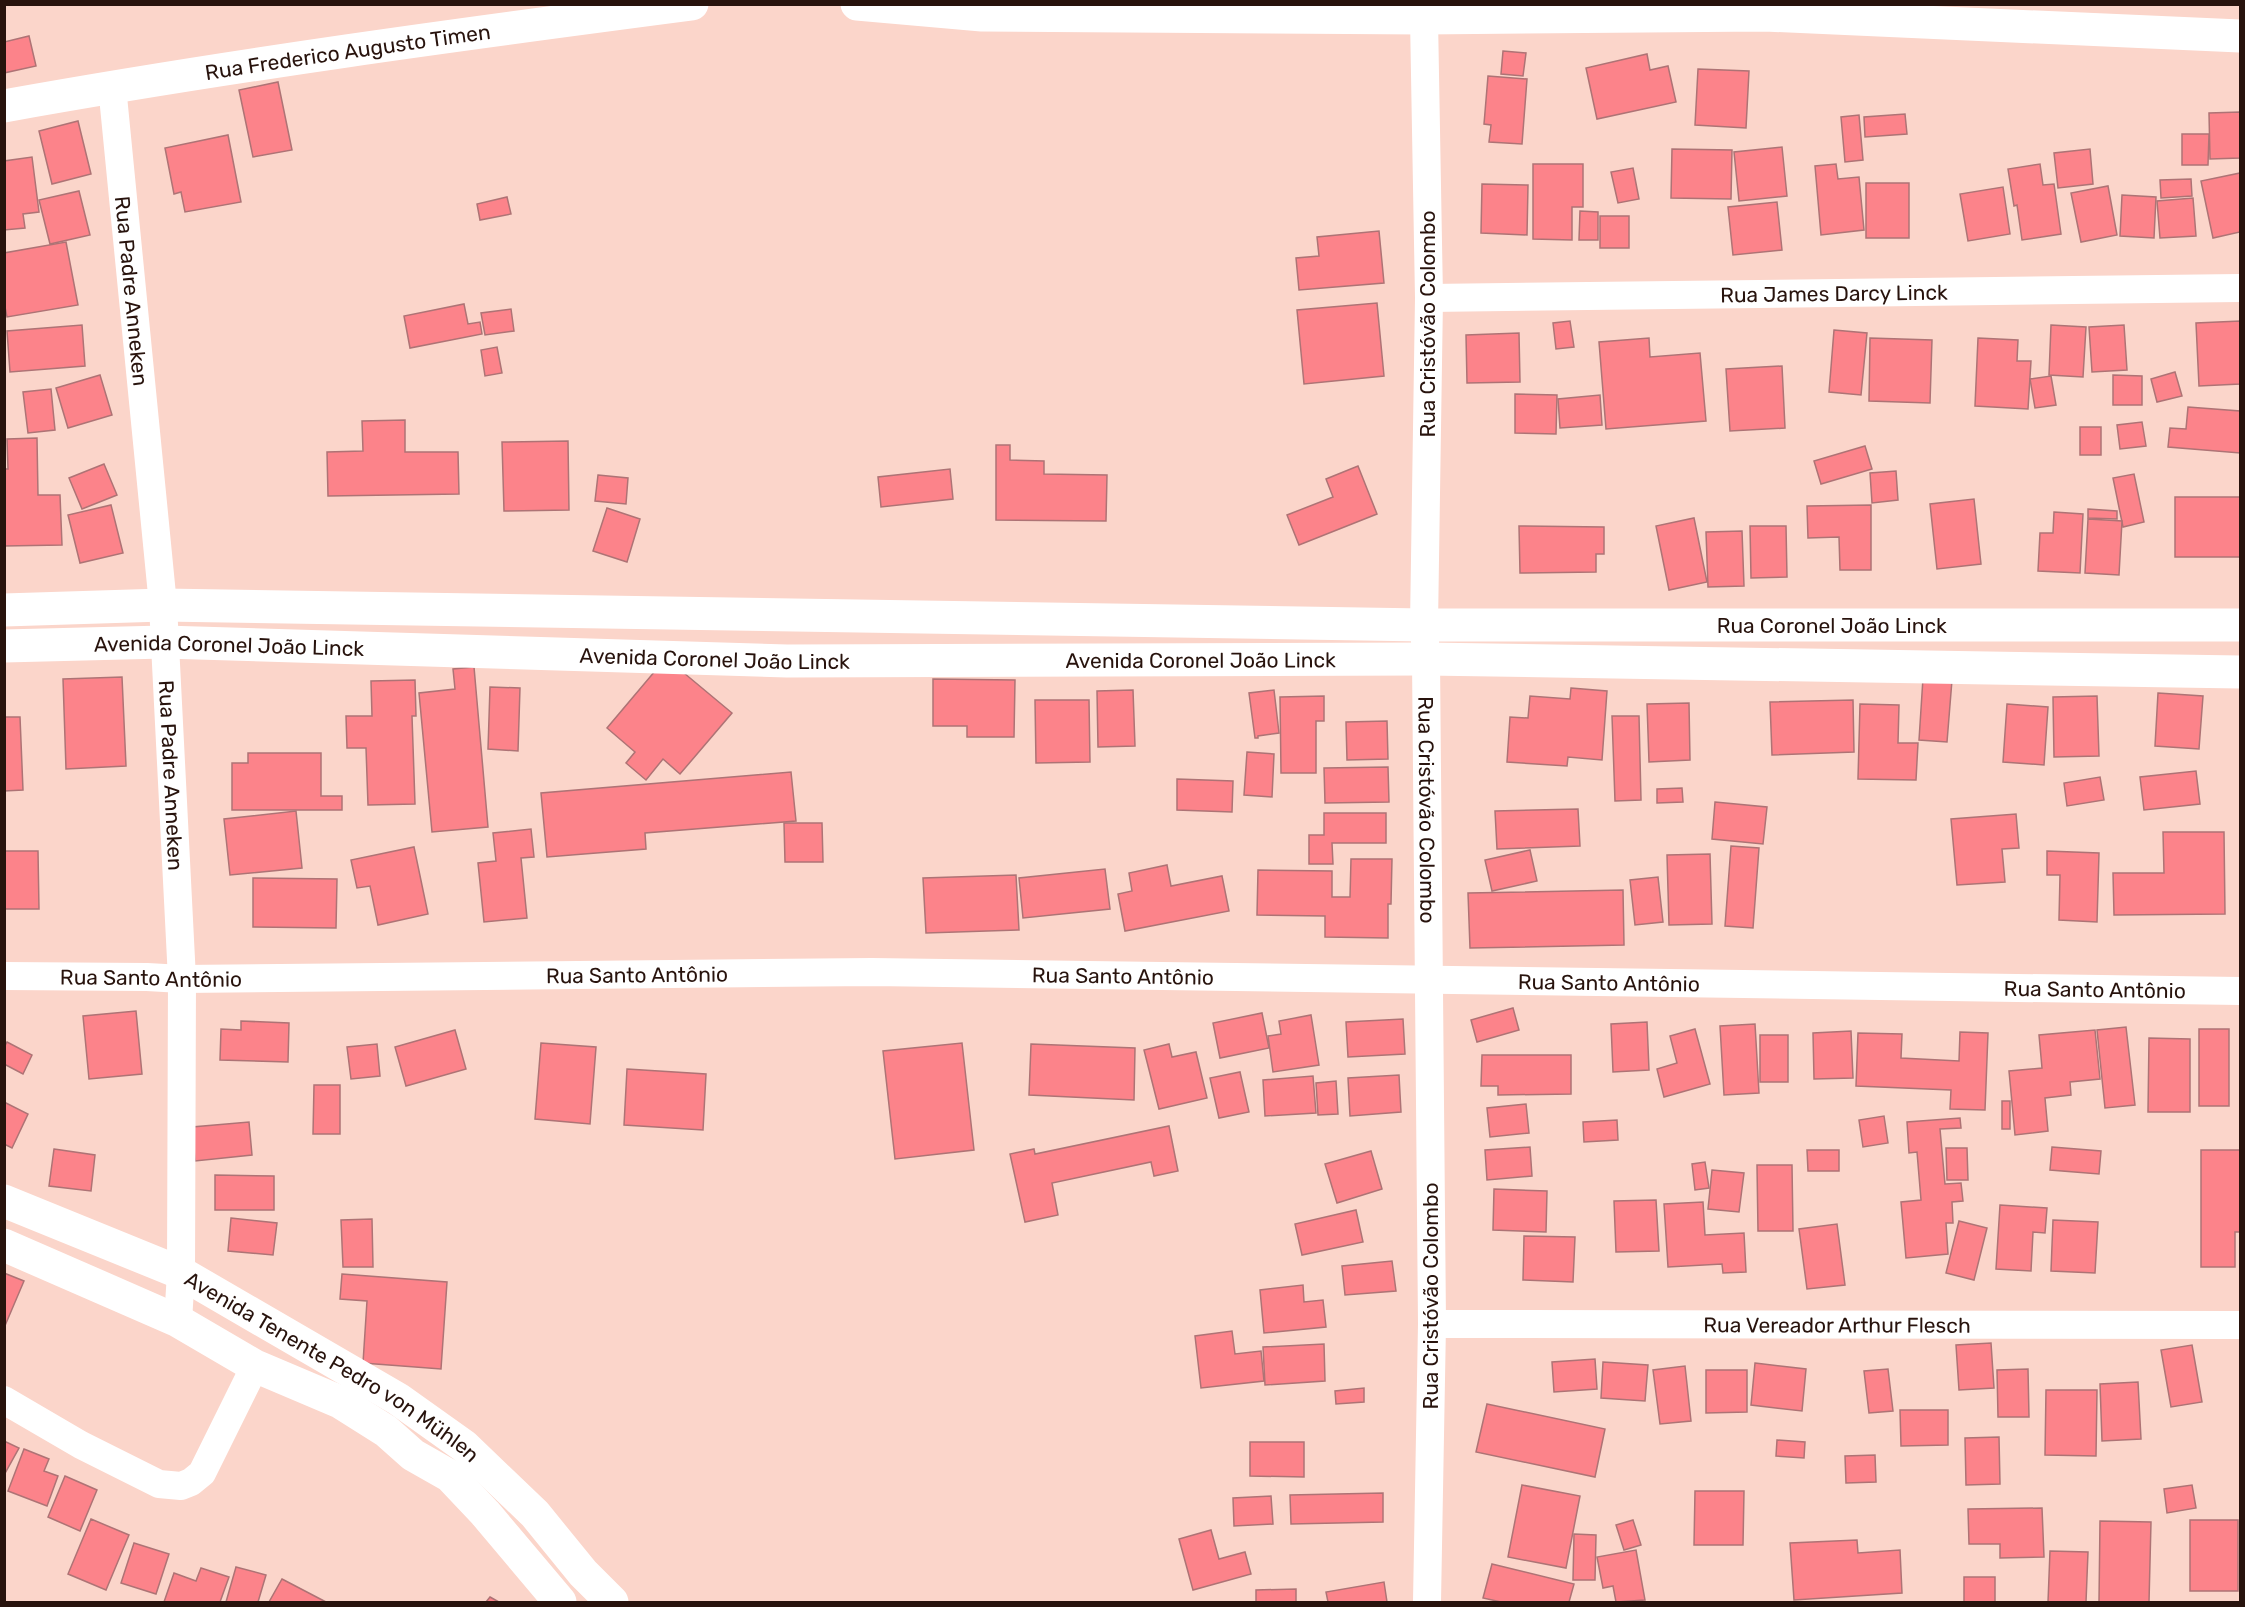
<svg xmlns="http://www.w3.org/2000/svg" width="2245" height="1607" viewBox="0 0 2245 1607" font-family="Rubik,sans-serif">
<rect width="100%" height="100%" fill="#fbd5ca"/>
<g fill="#fc838a" stroke="#ae7375" stroke-width="1.5">
<path d="M29,36L36,66L4,73V42Z"/>
<path d="M1503,51L1526,53L1523,76L1501,74Z"/>
<path d="M1647,54L1650,70L1668,66L1676,102L1597,119L1586,68Z"/>
<path d="M1698,69L1749,71L1746,128L1695,125Z"/>
<path d="M1488,76L1527,79L1522,144L1489,142L1491,125L1484,124Z"/>
<path d="M278,82L292,150L253,157L239,90Z"/>
<path d="M2240,112V158L2210,159L2209,113Z"/>
<path d="M1905,114L1907,134L1865,137L1864,117Z"/>
<path d="M1859,115L1863,160L1845,162L1841,117Z"/>
<path d="M78,121L91,174L52,184L39,131Z"/>
<path d="M2182,134H2209L2208,165H2182Z"/>
<path d="M228,135L241,202L185,212L181,192L174,194L165,148Z"/>
<path d="M1782,147L1787,196L1739,201L1734,152Z"/>
<path d="M1672,149L1732,150L1731,199L1671,198Z"/>
<path d="M2090,149L2093,184L2058,188L2054,153Z"/>
<path d="M32,157L39,212L23,214L25,228L4,230V161Z"/>
<path d="M1533,164H1583V207H1572V240L1533,239Z"/>
<path d="M1836,164L1838,179L1859,177L1864,230L1821,235L1815,166Z"/>
<path d="M2040,164L2043,185L2054,184L2061,234L2022,240L2017,205L2014,206L2008,169Z"/>
<path d="M1633,168L1639,199L1618,203L1611,172Z"/>
<path d="M2240,173V232L2213,238L2201,181Z"/>
<path d="M2191,179L2192,196L2161,198L2160,180Z"/>
<rect x="1866" y="183" width="43" height="55"/>
<path d="M1482,184L1528,185L1527,235L1481,233Z"/>
<path d="M2108,186L2117,235L2081,242L2071,193Z"/>
<path d="M2003,187L2010,234L1968,241L1960,194Z"/>
<path d="M79,191L90,235L50,244L39,200Z"/>
<path d="M2122,195L2156,197L2154,238L2120,236Z"/>
<path d="M507,197L511,214L480,220L477,204Z"/>
<path d="M2193,198L2196,236L2160,238L2157,201Z"/>
<path d="M1777,202L1782,250L1733,255L1728,207Z"/>
<path d="M1580,211L1598,212V240H1579Z"/>
<rect x="1600" y="216" width="29" height="32"/>
<path d="M1379,231L1384,283L1299,290L1296,258L1319,256L1317,237Z"/>
<path d="M66,242L78,305L7,317L4,302V253Z"/>
<path d="M1377,303L1384,376L1304,384L1297,310Z"/>
<path d="M464,304L468,324L480,322L482,334L410,348L404,316Z"/>
<path d="M511,309L514,331L485,335L481,313Z"/>
<path d="M1570,321L1574,347L1556,349L1553,323Z"/>
<path d="M2240,321V384L2199,386L2196,323Z"/>
<path d="M82,325L85,366L10,372L7,331Z"/>
<path d="M2051,325L2086,327L2083,377L2049,375Z"/>
<path d="M2124,325L2127,370L2092,372L2089,327Z"/>
<path d="M1834,330L1867,333L1861,395L1829,392Z"/>
<path d="M1519,333L1520,382L1467,383L1466,335Z"/>
<path d="M1649,338L1650,357L1700,353L1706,421L1606,429L1599,342Z"/>
<path d="M1870,338L1932,340L1930,403L1869,401Z"/>
<path d="M1978,338L2018,340L2017,361H2031L2028,409L1975,406Z"/>
<path d="M497,347L502,373L485,376L481,350Z"/>
<path d="M1782,366L1785,428L1730,431L1726,369Z"/>
<path d="M2175,372L2182,396L2157,402L2151,379Z"/>
<path d="M100,375L112,415L68,428L56,388Z"/>
<path d="M2113,375L2142,376V405H2113Z"/>
<path d="M2051,376L2056,405L2035,408L2030,379Z"/>
<path d="M51,389L55,430L28,433L23,392Z"/>
<path d="M1515,394L1557,395L1556,434L1515,433Z"/>
<path d="M1600,395L1602,425L1560,428L1558,399Z"/>
<path d="M2188,407L2240,411V453L2168,447L2170,428L2186,429Z"/>
<path d="M405,420V452H458L459,494L328,496L327,452L363,451L362,421Z"/>
<path d="M2142,422L2146,446L2120,449L2117,425Z"/>
<rect x="2080" y="427" width="21" height="28"/>
<path d="M37,438L38,495H60L62,545L4,546V469H8L7,439Z"/>
<path d="M568,441L569,510L504,511L502,442Z"/>
<path d="M996,445H1010V460L1044,461V474L1107,475L1106,521L996,520Z"/>
<path d="M1865,446L1872,469L1821,484L1814,461Z"/>
<path d="M104,464L117,495L82,509L69,478Z"/>
<path d="M1358,466L1377,514L1299,545L1287,515L1333,497L1326,479Z"/>
<path d="M950,469L953,499L881,507L878,477Z"/>
<path d="M1896,471L1898,500L1872,503L1870,473Z"/>
<path d="M2134,474L2144,522L2123,527L2113,478Z"/>
<path d="M598,475L628,478L626,504L595,501Z"/>
<rect x="2175" y="497" width="65" height="60"/>
<path d="M1974,499L1981,564L1937,569L1930,504Z"/>
<path d="M111,505L123,553L80,563L68,515Z"/>
<path d="M1871,505V570H1840L1839,537L1808,538L1807,506Z"/>
<path d="M607,508L640,519L627,562L593,551Z"/>
<path d="M2088,509L2117,511V519L2088,518Z"/>
<path d="M2054,512L2083,514L2080,573L2038,571L2040,533H2053Z"/>
<path d="M1694,518L1707,582L1669,590L1656,526Z"/>
<path d="M2088,519L2122,521L2119,575L2085,573Z"/>
<path d="M1519,526L1604,527V554H1596V572L1520,573Z"/>
<path d="M1750,526H1786L1787,577L1751,578Z"/>
<path d="M1742,531L1744,586L1708,587L1706,532Z"/>
<path d="M666,658L732,713L680,774L663,759L646,780L626,763L635,752L607,728Z"/>
<path d="M474,667L488,827L432,832L419,693L455,689L453,669Z"/>
<path d="M122,677L126,766L66,769L63,679Z"/>
<path d="M1923,678L1952,680L1947,742L1919,740Z"/>
<path d="M933,679L1015,680L1014,737H967V726H933Z"/>
<path d="M415,680L416,716H412L415,804L368,805L366,748H347L346,716H372L371,681Z"/>
<path d="M490,687L520,688L518,751L488,749Z"/>
<path d="M1571,688L1607,691L1602,760L1568,757L1567,766L1507,762L1510,717L1528,718L1530,696L1570,699Z"/>
<path d="M1133,690L1135,746L1098,747L1097,691Z"/>
<path d="M1274,690L1279,733L1258,736V738H1255L1249,693Z"/>
<path d="M2158,693L2203,696L2199,749L2155,746Z"/>
<path d="M1324,696V721H1316V773H1281L1280,697Z"/>
<path d="M2097,696L2099,756L2054,757L2053,697Z"/>
<path d="M1035,700H1089L1090,762L1036,763Z"/>
<path d="M1853,700L1854,752L1772,755L1770,702Z"/>
<path d="M1689,703L1690,760L1649,762L1647,704Z"/>
<path d="M1860,704L1899,705L1898,743H1918L1916,780L1858,779Z"/>
<path d="M2007,704L2048,707L2044,765L2003,762Z"/>
<path d="M1612,716H1639L1641,800L1615,801Z"/>
<path d="M4,717H20L23,790L4,791Z"/>
<path d="M1387,721L1388,759L1347,760L1346,722Z"/>
<path d="M1247,752L1274,754L1272,797L1244,795Z"/>
<path d="M248,753H321V796H342V810H232V763H248Z"/>
<path d="M1388,767L1389,802L1325,803L1324,768Z"/>
<path d="M2196,771L2200,804L2144,810L2140,777Z"/>
<path d="M791,772L796,821L645,833L646,849L547,857L541,793Z"/>
<path d="M2100,777L2104,800L2067,806L2064,783Z"/>
<path d="M1177,779L1233,781L1232,812L1177,810Z"/>
<path d="M1682,788L1683,802L1657,803V789Z"/>
<path d="M1715,802L1767,807L1763,844L1712,839Z"/>
<path d="M1578,809L1580,846L1497,849L1495,811Z"/>
<path d="M296,811L302,868L230,875L224,819Z"/>
<path d="M1324,813H1386V843H1332L1333,864H1309V835H1324Z"/>
<path d="M2016,814L2019,848L2002,849L2005,882L1957,885L1951,819Z"/>
<path d="M784,823H822L823,862H785Z"/>
<path d="M531,829L534,857L521,858L527,918L484,922L478,863L496,861L493,833Z"/>
<path d="M2163,832H2224L2225,914L2114,915L2113,873H2164Z"/>
<path d="M1731,846L1759,848L1753,928L1725,926Z"/>
<path d="M414,847L428,914L378,925L370,886L357,888L351,860Z"/>
<path d="M1530,850L1537,881L1492,891L1485,860Z"/>
<path d="M4,851H38L39,909H4Z"/>
<path d="M2047,851L2099,853L2097,922L2059,920L2060,875H2047Z"/>
<path d="M1710,854L1712,924L1669,925L1667,855Z"/>
<path d="M1351,859H1392L1391,904H1388V938L1325,937V916L1257,915L1258,870L1332,871V897H1350Z"/>
<path d="M1167,865L1171,886L1222,876L1229,911L1125,931L1118,894L1132,891L1129,873Z"/>
<path d="M1105,869L1110,909L1023,918L1019,878Z"/>
<path d="M1016,875L1019,930L926,933L923,878Z"/>
<path d="M1658,877L1663,922L1635,925L1630,880Z"/>
<path d="M253,878L337,879L336,928L253,927Z"/>
<path d="M1623,890L1624,945L1470,948L1468,893Z"/>
<path d="M1513,1008L1519,1030L1477,1042L1471,1020Z"/>
<path d="M136,1011L142,1074L89,1079L83,1016Z"/>
<path d="M1262,1013L1269,1048L1220,1058L1213,1023Z"/>
<path d="M1311,1015L1319,1065L1273,1072L1268,1036L1281,1034L1279,1021Z"/>
<path d="M1403,1019L1405,1054L1348,1057L1346,1022Z"/>
<path d="M241,1021L289,1023L288,1062L220,1060L221,1029L241,1030Z"/>
<path d="M1647,1022L1649,1070L1613,1072L1611,1024Z"/>
<path d="M1755,1024L1759,1093L1724,1095L1720,1026Z"/>
<path d="M2126,1027L2135,1105L2105,1108L2097,1030Z"/>
<path d="M1695,1029L1710,1084L1664,1097L1657,1069L1677,1063L1670,1036Z"/>
<rect x="2199" y="1029" width="30" height="77"/>
<path d="M455,1030L466,1069L406,1086L395,1047Z"/>
<path d="M2095,1030L2100,1079L2070,1082L2071,1095L2045,1098L2048,1131L2015,1135L2009,1071L2042,1068L2039,1035Z"/>
<path d="M1851,1031L1853,1078L1814,1079L1813,1033Z"/>
<path d="M1960,1032L1988,1033L1985,1110L1950,1109L1951,1090L1856,1086L1858,1033L1902,1034L1901,1058L1959,1061Z"/>
<rect x="1760" y="1035" width="28" height="47"/>
<path d="M2149,1038L2190,1039V1112H2148Z"/>
<path d="M7,1042L32,1055L23,1074L4,1064V1047Z"/>
<path d="M541,1043L596,1047L590,1124L535,1119Z"/>
<path d="M962,1043L974,1150L895,1159L883,1051Z"/>
<path d="M377,1044L380,1076L351,1079L347,1047Z"/>
<path d="M1031,1044L1135,1048L1134,1100L1029,1095Z"/>
<path d="M1169,1044L1172,1057L1196,1052L1207,1098L1159,1109L1144,1050Z"/>
<path d="M1482,1055H1571V1094L1498,1095V1086H1481Z"/>
<path d="M627,1069L706,1074L703,1130L624,1125Z"/>
<path d="M1240,1072L1249,1112L1219,1118L1210,1078Z"/>
<path d="M1399,1075L1401,1112L1350,1116L1348,1078Z"/>
<path d="M1313,1076L1316,1113L1265,1116L1263,1080Z"/>
<path d="M1336,1081L1338,1114L1318,1115L1316,1083Z"/>
<path d="M314,1085H340V1134H313Z"/>
<rect x="2002" y="1101" width="8" height="28"/>
<path d="M4,1102L28,1114L12,1148L4,1144Z"/>
<path d="M1526,1104L1529,1133L1490,1137L1487,1108Z"/>
<path d="M1884,1116L1888,1143L1863,1147L1859,1120Z"/>
<path d="M1960,1118L1961,1128L1940,1129L1945,1184L1961,1183L1963,1201L1952,1202L1953,1223H1946L1948,1254L1906,1258L1901,1202L1921,1200L1917,1152L1909,1153L1907,1122Z"/>
<path d="M1617,1120L1618,1140L1584,1142L1583,1122Z"/>
<path d="M249,1122L252,1155L195,1161L192,1127Z"/>
<path d="M1169,1126L1178,1171L1154,1176L1151,1162L1052,1183L1058,1215L1025,1222L1010,1154L1034,1149L1035,1154Z"/>
<path d="M1530,1147L1532,1176L1487,1180L1485,1150Z"/>
<path d="M2052,1147L2101,1151L2099,1174L2050,1170Z"/>
<path d="M1946,1148H1967L1968,1180H1947Z"/>
<path d="M54,1149L95,1155L91,1191L49,1186Z"/>
<path d="M1807,1150H1839V1171H1808Z"/>
<path d="M2201,1150H2240V1232H2235V1267H2201Z"/>
<path d="M1371,1151L1382,1189L1337,1203L1325,1164Z"/>
<path d="M1705,1162L1709,1188L1695,1190L1692,1164Z"/>
<path d="M1757,1165H1792L1793,1231H1758Z"/>
<path d="M1712,1170L1744,1173L1739,1212L1708,1209Z"/>
<path d="M215,1175L274,1176V1210H215Z"/>
<path d="M1494,1189L1547,1191L1546,1232L1493,1230Z"/>
<path d="M1656,1200L1659,1251L1616,1252L1614,1201Z"/>
<path d="M1703,1202L1705,1235L1744,1233L1746,1272L1723,1273L1722,1264L1668,1267L1664,1204Z"/>
<path d="M2000,1205L2047,1208L2045,1233L2033,1232L2031,1271L1996,1269Z"/>
<path d="M1356,1210L1363,1242L1302,1255L1295,1224Z"/>
<path d="M231,1218L277,1223L273,1255L228,1251Z"/>
<path d="M372,1219L373,1267H343L341,1220Z"/>
<path d="M2053,1220L2098,1222L2095,1273L2051,1271Z"/>
<path d="M1959,1221L1987,1228L1974,1280L1946,1273Z"/>
<path d="M1837,1224L1845,1285L1807,1289L1799,1229Z"/>
<path d="M1524,1236L1575,1237L1573,1282L1523,1280Z"/>
<path d="M1392,1261L1396,1291L1345,1295L1342,1266Z"/>
<path d="M4,1273L24,1281L4,1328Z"/>
<path d="M342,1274L447,1282L441,1369L363,1363L367,1301L340,1299Z"/>
<path d="M1303,1285L1304,1302L1323,1300L1326,1327L1264,1333L1260,1290Z"/>
<path d="M1232,1331L1235,1354L1261,1351L1264,1381L1201,1388L1195,1336Z"/>
<path d="M1991,1343L1994,1388L1959,1390L1956,1345Z"/>
<path d="M1324,1344L1325,1381L1265,1385L1263,1347Z"/>
<path d="M2192,1345L2202,1402L2171,1407L2161,1350Z"/>
<path d="M1595,1359L1597,1389L1554,1392L1552,1362Z"/>
<path d="M1603,1362L1648,1365L1645,1401L1601,1398Z"/>
<path d="M1755,1363L1806,1369L1802,1411L1751,1405Z"/>
<path d="M1685,1366L1691,1421L1660,1424L1653,1370Z"/>
<path d="M1888,1369L1893,1411L1869,1413L1864,1371Z"/>
<path d="M2028,1369L2029,1417H1998L1997,1370Z"/>
<path d="M1706,1370H1747V1412L1706,1413Z"/>
<path d="M2138,1382L2141,1439L2102,1441L2100,1384Z"/>
<path d="M1364,1388V1402L1336,1404L1335,1391Z"/>
<path d="M2046,1390H2097L2096,1456L2045,1455Z"/>
<path d="M1487,1404L1605,1429L1595,1477L1476,1452Z"/>
<path d="M1900,1410H1948V1445L1901,1446Z"/>
<path d="M1999,1437L2000,1484L1966,1485L1965,1438Z"/>
<path d="M1777,1440L1805,1442L1804,1458L1776,1456Z"/>
<path d="M4,1441L19,1448L4,1475Z"/>
<path d="M1250,1442H1304V1477L1250,1476Z"/>
<path d="M24,1449L49,1459L44,1471L58,1476L47,1506L8,1491Z"/>
<path d="M1875,1455L1876,1482L1846,1483L1845,1456Z"/>
<path d="M65,1476L97,1490L80,1531L48,1517Z"/>
<path d="M1522,1485L1580,1496L1566,1568L1508,1557Z"/>
<path d="M2192,1485L2196,1508L2167,1513L2164,1489Z"/>
<path d="M1695,1491H1744L1743,1545H1694Z"/>
<path d="M1383,1493V1522L1291,1524L1290,1495Z"/>
<path d="M1271,1496L1273,1524L1234,1526L1233,1498Z"/>
<path d="M2042,1508L2044,1557L2000,1558V1544H1969L1968,1509Z"/>
<path d="M91,1519L129,1535L106,1590L68,1574Z"/>
<path d="M1633,1520L1641,1545L1624,1550L1616,1525Z"/>
<rect x="2190" y="1520" width="48" height="71"/>
<path d="M2100,1521L2151,1522L2149,1602H2099Z"/>
<path d="M1211,1530L1219,1559L1245,1552L1251,1574L1193,1590L1179,1539Z"/>
<path d="M1574,1534L1596,1535L1595,1580H1573Z"/>
<path d="M1857,1540L1858,1553L1900,1550L1902,1593L1794,1600L1790,1543Z"/>
<path d="M134,1543L169,1554L156,1594L121,1583Z"/>
<path d="M1636,1550L1645,1600L1616,1602L1613,1586L1603,1588L1597,1557Z"/>
<path d="M2050,1551L2088,1552L2086,1602H2048Z"/>
<path d="M1492,1564L1574,1584L1569,1602H1501L1483,1598Z"/>
<path d="M236,1567L266,1575L258,1602H226Z"/>
<path d="M201,1568L229,1577L220,1602H164L174,1573L196,1581Z"/>
<rect x="1964" y="1577" width="31" height="25"/>
<path d="M282,1579L326,1602H269Z"/>
<path d="M1384,1582L1387,1602H1328L1326,1592Z"/>
<path d="M1296,1589V1602H1256V1590Z"/>
<path d="M490,1597L499,1602H486Z"/>
</g>
<g fill="none" stroke-linecap="round" stroke-linejoin="round">
<g stroke="#fff" stroke-width="28">
<path id="s1" d="M1424,18L1429,298L1424,625L1426,659L1432,1324L1427,1602"/>
<path id="s2" d="M112,86L163,605L182,979L181,1273L178,1321"/>
<path id="s3" d="M1429,298L2240,288"/>
<path id="s4" d="M4,976L147,977L182,979L872,972L2240,991"/>
<path id="s5" d="M1432,1324L2240,1325"/>
<path d="M4,1400L81,1445L159,1484L181,1486L191,1482L202,1473L255,1366"/>
</g>
<g stroke="#fff" stroke-width="33">
<path d="M857,4L982,15L1424,18L1765,15L2240,36"/>
<path id="s6" d="M4,106C232,65 462,34 692,4"/>
</g>
<g stroke="#fff" stroke-width="33">
<path id="s7" d="M4,610L163,605L1424,625H2240"/>
<path id="s8" d="M4,646L164,642L787,661L1426,659L2240,672"/>
<path id="s9" d="M4,1201L181,1273L398,1399L464,1446L535,1514L583,1573L612,1602"/>
<path d="M4,1245L178,1321L255,1366L340,1402L386,1431L413,1455L450,1476L485,1513L560,1602"/>
</g>
</g>
<g text-anchor="middle" dominant-baseline="central" stroke-width="4.5" stroke-linejoin="round" paint-order="stroke">
<g font-size="21" fill="#28130d" stroke="#fff">
<text stroke="none"><textPath href="#s6" startOffset="348">Rua Frederico Augusto Timen</textPath></text>
<text stroke="none"><textPath href="#s2" startOffset="206">Rua Padre Anneken</textPath></text>
<text stroke="none"><textPath href="#s3" startOffset="405">Rua James Darcy Linck</textPath></text>
<text transform="translate(1427 324) rotate(-90)">Rua Cristóvão Colombo</text>
<text stroke="none"><textPath href="#s7" startOffset="1828">Rua Coronel João Linck</textPath></text>
<text stroke="none"><textPath href="#s8" startOffset="225">Avenida Coronel João Linck</textPath></text>
<text stroke="none"><textPath href="#s8" startOffset="711">Avenida Coronel João Linck</textPath></text>
<text stroke="none"><textPath href="#s8" startOffset="1197">Avenida Coronel João Linck</textPath></text>
<text stroke="none"><textPath href="#s2" startOffset="692">Rua Padre Anneken</textPath></text>
<text stroke="none"><textPath href="#s1" startOffset="792">Rua Cristóvão Colombo</textPath></text>
<text stroke="none"><textPath href="#s4" startOffset="633">Rua Santo Antônio</textPath></text>
<text stroke="none"><textPath href="#s4" startOffset="1119">Rua Santo Antônio</textPath></text>
<text stroke="none"><textPath href="#s4" startOffset="147">Rua Santo Antônio</textPath></text>
<text stroke="none"><textPath href="#s4" startOffset="1605">Rua Santo Antônio</textPath></text>
<text stroke="none"><textPath href="#s4" startOffset="2091">Rua Santo Antônio</textPath></text>
<text transform="translate(1430 1296) rotate(-90)">Rua Cristóvão Colombo</text>
<text stroke="none"><textPath href="#s5" startOffset="405">Rua Vereador Arthur Flesch</textPath></text>
<text stroke="none"><textPath href="#s9" startOffset="369">Avenida Tenente Pedro von Mühlen</textPath></text>
</g>
</g>
<rect width="2245" height="1607" fill="none" stroke="#28130d" stroke-width="12"/>
</svg>
